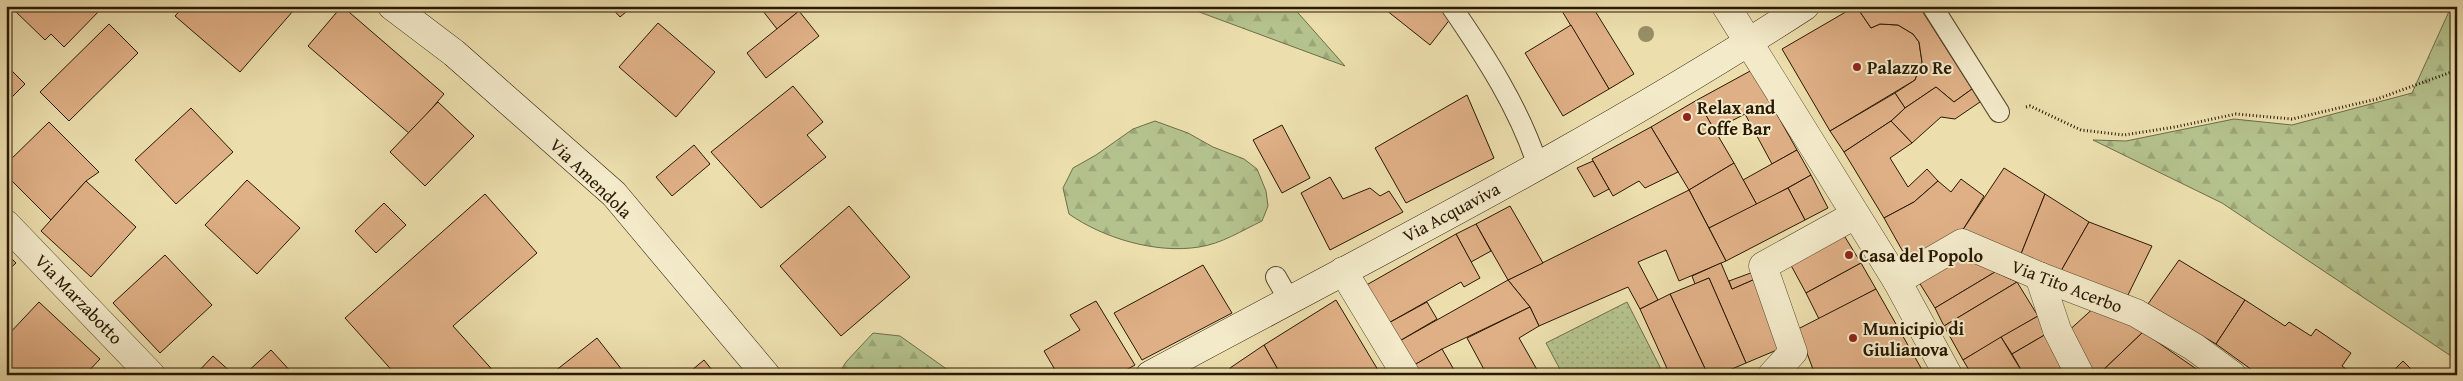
<svg xmlns="http://www.w3.org/2000/svg" width="2463" height="381" viewBox="0 0 2463 381" font-family="'Gentium Book Plus',serif">
<defs>
<pattern id="forest-firs" width="22" height="20" patternUnits="userSpaceOnUse" patternTransform="scale(1.25)"><rect width="22" height="20" fill="#b4c28d"/><path d="M5 1l3.5 6h-7zM16 11l3.5 6h-7z" fill="#9ba678"/></pattern>
<pattern id="garden-dots" width="8" height="8" patternUnits="userSpaceOnUse" patternTransform="scale(1.25)"><rect width="8" height="8" fill="#b4c28d"/><path d="M2 2h.1M6 6h.1" fill="none" stroke="#9ba678" stroke-width="1.8" stroke-linecap="round"/></pattern>
</defs>
<rect width="100%" height="100%" fill="#ecdead"/>
<filter id="stains"><feTurbulence type="fractalNoise" baseFrequency=".004" numOctaves="4"/><feColorMatrix values="0 0 0 0 .2 0 0 0 0 .09 0 0 0 0 .02 0 0 0 .5 -.17"/></filter>
<radialGradient id="worn" r=".72"><stop offset=".6" stop-color="#630" stop-opacity="0"/><stop offset="1" stop-color="#630" stop-opacity=".3"/></radialGradient>
<g fill="url(#forest-firs)" stroke="#6e6e48">
<path d="M1183,6H1292L1345,66Z"/>
<path d="M2457,6V360L2222,203L2093,140L2126,141L2234,119L2292,125L2412,93L2451,7Z"/>
<path d="M1155,121L1188,133L1213,147L1244,159L1257,169L1266,191L1268,206L1262,221C1243,230 1221,244 1199,247C1156,254 1103,238 1069,214L1063,188L1073,168L1096,155L1133,129Z"/>
<path d="M873,333L900,336L955,375H838L846,362Z"/>
</g>
<path fill="url(#garden-dots)" stroke="#6e6e48" d="M1627,302L1663,373L1660,375H1563L1546,343Z"/>
<g fill="#dfaf85" stroke="#291902">
<path d="M14,6H104L64,47L51,34L45,40L12,8Z"/>
<path d="M184,6H287L293,11L240,72L175,16Z"/>
<path d="M342,6L444,94L410,134L308,46Z"/>
<path d="M610,6H633L620,17Z"/>
<path d="M759,6H795L799,11L777,29Z"/>
<path d="M1381,6H1436L1451,18L1430,45Z"/>
<path d="M1559,6H1592L1634,74L1609,89Z"/>
<path d="M1856,6L1871,28L1880,24L1898,25L1913,34L1919,42L1922,62L1915,80L1830,131L1782,49Z"/>
<path d="M1856,6H1919L1972,89L1954,102L1936,87L1905,108L1895,93L1915,80L1922,62L1919,42L1913,34L1898,25L1880,24L1871,28Z"/>
<path d="M799,11L819,36L766,78L747,53Z"/>
<path d="M658,23L715,72L676,117L619,67Z"/>
<path d="M109,24L138,53L69,121L40,92Z"/>
<path d="M1571,25L1609,89L1563,116L1525,53Z"/>
<path d="M6,65L25,84L6,103Z"/>
<path d="M1752,70L1797,150L1772,164L1745,114L1714,130L1697,100Z"/>
<path d="M793,86L823,122L807,135L826,157L761,208L711,152Z"/>
<path d="M1936,87L1954,102L1972,89L1980,102L1955,119L1941,117L1912,143L1891,121L1905,108Z"/>
<path d="M1895,93L1905,108L1891,121L1844,152L1830,131Z"/>
<path d="M1467,95L1494,158L1406,203L1375,148Z"/>
<path d="M1697,100L1734,163L1689,190L1651,127Z"/>
<path d="M438,102L474,136L425,186L390,152Z"/>
<path d="M191,108L233,152L176,204L135,160Z"/>
<path d="M1891,121L1912,143L1890,158L1908,187L1927,169L1938,181L1914,202L1884,218L1844,152Z"/>
<path d="M49,122L99,172L86,181L51,220L6,175V164Z"/>
<path d="M1282,125L1310,178L1282,193L1253,140Z"/>
<path d="M1651,127L1678,172L1645,188L1639,181L1613,196L1592,159Z"/>
<path d="M694,145L710,164L672,196L656,177Z"/>
<path d="M1797,150L1811,175L1757,205L1743,180Z"/>
<path d="M1593,161L1609,189L1594,197L1577,168Z"/>
<path d="M1734,163L1757,205L1709,228L1689,190Z"/>
<path d="M2004,168L2045,194L2021,254L1962,231Z"/>
<path d="M1811,175L1828,208L1805,220L1788,188Z"/>
<path d="M1330,177L1343,199L1370,188L1380,196L1389,191L1403,212L1330,250L1301,193Z"/>
<path d="M1961,179L1984,196L1962,231L1911,266L1884,218L1914,202L1938,181L1951,192Z"/>
<path d="M247,180L300,228L257,274L205,225Z"/>
<path d="M86,181L136,227L91,277L41,231Z"/>
<path d="M1788,188L1805,220L1726,261L1709,228Z"/>
<path d="M1689,190L1726,261L1679,281L1666,250L1638,262L1658,300L1640,309L1628,287L1539,326L1530,307L1508,280Z"/>
<path d="M485,194L537,253L453,326L497,375H396L345,318Z"/>
<path d="M2045,194L2089,222L2061,271L2021,254Z"/>
<path d="M384,203L406,225L376,253L355,231Z"/>
<path d="M849,206L910,277L841,336L780,266Z"/>
<path d="M1510,206L1543,263L1508,280L1476,224Z"/>
<path d="M2089,222L2152,246L2126,299L2061,271Z"/>
<path d="M1476,224L1491,251L1471,262L1456,234Z"/>
<path d="M1840,229L1861,263L1806,293L1787,258Z"/>
<path d="M1456,234L1480,278L1464,287L1461,282L1385,325L1363,287Z"/>
<path d="M1964,252L1995,272L1935,308L1917,279Z"/>
<path d="M6,253L16,263L6,272Z"/>
<path d="M165,255L212,305L160,353L113,303Z"/>
<path d="M2179,260L2245,300L2216,344L2148,304Z"/>
<path d="M1721,263L1732,289L1755,279L1784,347L1746,363L1709,278L1695,284L1692,276Z"/>
<path d="M1861,263L1876,289L1819,319L1806,293Z"/>
<path d="M1203,265L1232,313L1142,360L1114,313Z"/>
<path d="M1756,271L1755,279L1732,289L1729,281Z"/>
<path d="M1995,272L2017,282L1944,326L1935,308Z"/>
<path d="M1709,278L1746,363L1718,375H1708L1670,294Z"/>
<path d="M1508,280L1530,307L1442,349L1409,368L1396,343Z"/>
<path d="M2017,282L2038,316L1963,360L1944,326Z"/>
<path d="M1876,289L1925,375H1809L1814,372L1798,329Z"/>
<path d="M1670,294L1708,375H1670L1640,309Z"/>
<path d="M1336,300L1381,375H1347L1344,371L1336,375H1281L1264,345Z"/>
<path d="M2245,300L2285,326L2289,322L2311,336L2316,329L2351,353L2342,366L2354,375H2259L2216,344Z"/>
<path d="M1096,301L1135,365L1117,375H1058L1044,351L1080,330L1070,315Z"/>
<path d="M39,302L100,359L85,375H6V337Z"/>
<path d="M1427,302L1437,319L1396,343L1385,325Z"/>
<path d="M2097,305L2143,332L2098,375H2087L2065,334Z"/>
<path d="M1530,307L1539,326L1519,338L1540,375H1487L1467,338Z"/>
<path d="M2038,316L2048,333L2012,354L2001,337Z"/>
<path d="M2143,332L2205,375H2098Z"/>
<path d="M2048,333L2068,371L2061,375H2024L2012,354Z"/>
<path d="M2001,337L2024,375H1972L1963,360Z"/>
<path d="M597,338L626,375H550Z"/>
<path d="M1264,345L1281,375H1234L1230,368Z"/>
<path d="M1442,349L1457,375H1412L1409,368Z"/>
<path d="M271,350L294,375H244Z"/>
<path d="M213,356L233,374L232,375H195Z"/>
<path d="M704,360L716,375H686Z"/>
<path d="M2403,361L2417,375H2389Z"/>
</g>
<g fill="none" stroke-linecap="round" stroke-linejoin="round">
<defs>
<g id="service">
<path d="M1451,6C1486,57 1519,108 1538,166"/>
<path d="M1932,6L1999,112"/>
<path d="M1276,277L1289,300"/>
</g>
<path id="pedestrian" d="M2039,276L2057,330L2080,375"/>
<g id="minor">
<path d="M1726,6L1897,281L1948,375"/>
<path d="M6,224L151,375"/>
<path d="M1343,271L1406,375"/>
<path d="M1897,281L1962,243L2039,276L2136,313L2194,347L2232,375"/>
<path d="M1772,375L1793,352L1763,266L1855,215"/>
</g>
<g id="secondary">
<path d="M392,6L454,53L614,194L766,375"/>
<path d="M1150,375C1370,256 1595,143 1805,6"/>
</g>
</defs>
<use href="#service" stroke="#5a4a2d" stroke-width="22"/>
<use href="#pedestrian" stroke="#5a4a2d" stroke-width="29"/>
<use href="#minor" stroke="#5a4a2d" stroke-width="29"/>
<use href="#secondary" stroke="#291902" stroke-width="29"/>
<path stroke="#291902" stroke-width="3" stroke-dasharray="1 2.5" stroke-linecap="butt" d="M2026,107L2030,106L2081,130L2124,135L2175,127L2236,114L2292,119L2377,99L2457,70"/>
<use href="#service" stroke="#f3eaca" stroke-width="20"/>
<use href="#pedestrian" stroke="#f3eaca" stroke-width="28"/>
<use href="#minor" stroke="#f3eaca" stroke-width="28"/>
<use href="#secondary" stroke="#f3eaca" stroke-width="28"/>
</g>
<circle fill="#988e66" cx="1646" cy="34" r="8"/>
<g fill="#8f2418" stroke="#f3eaca" stroke-width="2">
<circle cx="1857" cy="67" r="5"/>
<circle cx="1687" cy="117" r="5"/>
<circle cx="1849" cy="255" r="5"/>
<circle cx="1853" cy="338" r="5"/>
</g>
<g text-anchor="middle" dominant-baseline="central" stroke-width="4" stroke-linejoin="round" paint-order="stroke">
<g font-size="18" font-weight="bold" fill="#291902" stroke="#f3eaca" text-anchor="start">
<text x="1867" y="67">Palazzo Re</text>
<text x="1697" y="107">Relax and<tspan x="1697" dy="21">Coffe Bar</tspan></text>
<text x="1859" y="255">Casa del Popolo</text>
<text x="1863" y="328">Municipio di<tspan x="1863" dy="21">Giulianova</tspan></text>
</g>
<g font-size="18" fill="#291902" stroke="#f3eaca">
<text transform="translate(591 178) rotate(44)">Via Amendola</text>
<text transform="translate(1451 212) rotate(-28)">Via Acquaviva</text>
<text transform="translate(2067 286) rotate(21)">Via Tito Acerbo</text>
<text transform="translate(79 299) rotate(46)">Via Marzabotto</text>
</g>
</g>
<rect width="2463" height="381" fill="none" stroke="#ecdead" stroke-width="25"/>
<rect x="8" y="8" width="2448" height="366" fill="none" stroke="#291902" stroke-width="2.5"/>
<rect x="12" y="12" width="2438" height="356" fill="none" stroke="#291902"/>
<rect width="100%" height="100%" filter="url(#stains)"/>
<rect width="100%" height="100%" fill="url(#worn)"/>
</svg>
